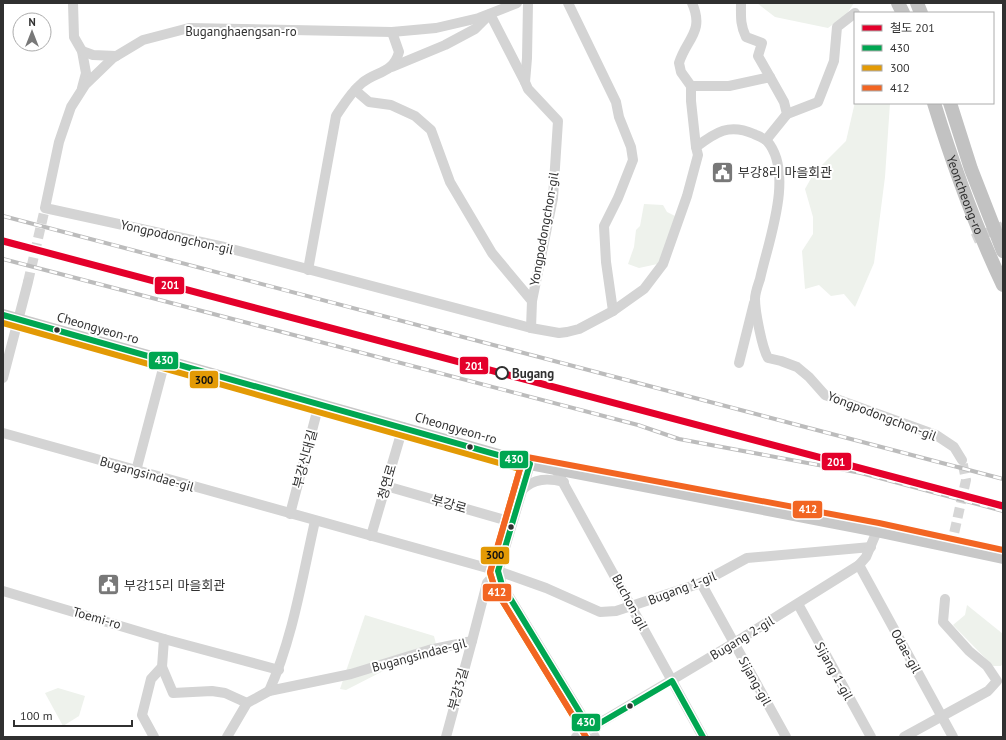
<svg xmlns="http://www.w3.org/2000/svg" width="1006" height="740" viewBox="0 0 1006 740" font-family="'PT Sans','Noto Sans KR',sans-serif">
<rect width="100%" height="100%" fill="#fff"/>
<g fill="#eef2ec">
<path d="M757,3H854L846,15L828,28L775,17Z"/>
<path d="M855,102L890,103L885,177L874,263L855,307L844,294L831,296L819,285L805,289L802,251L813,234V217L805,189L814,173L846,141Z"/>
<path d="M644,204L663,205L667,212L675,216L662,263L639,268L628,264L634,247L636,230L640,226Z"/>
<path d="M967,605L1003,634V663L1001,666H993L953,625L965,615Z"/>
<path d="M365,615L434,636L436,644L346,690L340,689Z"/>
<path d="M58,688L85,696L79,716L63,726L45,693Z"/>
</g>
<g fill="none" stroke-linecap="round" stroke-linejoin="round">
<g stroke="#d6d6d6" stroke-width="10" stroke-dasharray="10 5" stroke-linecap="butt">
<path d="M973,239L1003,226"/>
<path d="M28,282L45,208"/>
<path d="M951,547L966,480L962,460"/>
</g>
<g stroke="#d4d4d4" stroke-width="10">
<path d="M73,3L74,37L82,51L86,73L82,88"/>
<path d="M517,3L479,18L436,28L392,32L189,28L143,40L113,58L85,85L71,107L59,142L45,208L224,247L531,328L559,333L567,332L579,329L613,311L606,262L604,226L618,198L633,160L631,147L619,117L616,102L568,3"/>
<path d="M528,3L527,58L525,82L528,89L558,121L553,198L532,301"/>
<path d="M692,3C705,32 686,39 679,63L681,72L691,86V101L696,147"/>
<path d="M741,3C741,16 740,25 746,37L762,43L758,56L770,77"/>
<path d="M82,51L93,55L116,56"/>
<path d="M392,67L445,45L475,29L490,14L525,82"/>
<path d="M691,86H729L770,77L784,102L787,114L766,140"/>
<path d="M355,90L369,102L391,105L415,116L431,130L450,182L492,253L532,301L531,328"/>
<path d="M787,114L818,102L834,61L837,27L855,13"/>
<path d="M308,270L336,116C344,104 351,92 362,83C376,71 393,74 399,52L392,32"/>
<path d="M613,311L644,289L663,264L687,196L698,155L696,147C716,132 729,123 754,134C758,136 764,138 767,141C795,173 768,242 760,279C758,285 755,293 755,299C755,311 762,348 768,358L781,361L797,367L809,377L825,395L936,435L954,447L962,460"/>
<path d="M739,363L754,303"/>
<path d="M3,378L28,282"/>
<path d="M3,433L498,571L546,588L600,612L616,611L701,583L747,558L871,547"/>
<path d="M530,464L498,571L502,585L595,737"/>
<path d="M555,468L703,737"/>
<path d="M136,471L165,361"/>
<path d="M386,486L512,522"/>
<path d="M522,490C534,478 548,478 564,482"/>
<path d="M290,514L319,404"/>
<path d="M315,521C302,578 293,638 269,691L351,674L429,650L472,641L487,583L498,571"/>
<path d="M371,536L403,427"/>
<path d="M859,565L953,737"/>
<path d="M701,583L786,737"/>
<path d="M3,591L164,639L162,667L151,679L142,715L154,737"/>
<path d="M798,604L871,737"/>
<path d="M164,639L279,670"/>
<path d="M162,667L173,693L212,691L225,693L247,703"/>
<path d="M227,737L247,703L269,691"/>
<path d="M446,737L472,641"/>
<path d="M576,737L734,643L859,565L866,557L877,531"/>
<path d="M904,737L988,691L997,681L987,666L969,651L943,622L945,599"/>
</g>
<path stroke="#c8c8c8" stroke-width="12" d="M3,315L530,464L877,531L1003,558"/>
<g stroke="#c2c2c2" stroke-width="14">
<path d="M898,3L903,13"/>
<path d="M917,3L921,13"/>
<path id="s1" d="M934,103C953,165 975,226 1003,285"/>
<path d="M950,103L971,169L1003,251"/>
</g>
<defs>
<g id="rail">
<path d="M3,216L1003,479"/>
<path d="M3,259L638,425L679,439L861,473L1003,511"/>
</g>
</defs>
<use href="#rail" stroke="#bcbcbc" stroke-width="4"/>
<use href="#rail" stroke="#fff" stroke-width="2.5" stroke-dasharray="8" stroke-linecap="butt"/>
<defs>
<path id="bus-1" d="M3,315L530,464L498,571L502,585L590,729L672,681L703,737"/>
<path id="bus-2" d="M3,323L520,469L490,573L495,589L586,737"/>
<path id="bus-3" d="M586,737L495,589L490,572L522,462L527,457L879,523L1003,550"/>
</defs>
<use href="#bus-1" stroke="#fff" stroke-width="9"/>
<use href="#bus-2" stroke="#fff" stroke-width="9"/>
<use href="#bus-3" stroke="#fff" stroke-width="9"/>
<use href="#bus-1" stroke="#00a651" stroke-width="6"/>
<use href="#bus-2" stroke="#e39a05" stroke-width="6"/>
<use href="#bus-3" stroke="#f26522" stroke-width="6"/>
<defs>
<path id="rail-1" d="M3,241L1003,506"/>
</defs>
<use href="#rail-1" stroke="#fff" stroke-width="10"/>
<use href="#rail-1" stroke="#e4002b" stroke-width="7"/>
</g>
<defs>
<symbol id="civic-square" viewBox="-11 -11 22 22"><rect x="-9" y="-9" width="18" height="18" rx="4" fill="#787878" stroke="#fff"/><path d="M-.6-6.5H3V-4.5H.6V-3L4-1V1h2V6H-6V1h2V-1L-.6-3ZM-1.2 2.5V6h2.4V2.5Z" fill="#fff"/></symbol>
</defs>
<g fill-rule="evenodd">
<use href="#civic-square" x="710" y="160" width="25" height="25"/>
<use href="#civic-square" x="96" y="572" width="25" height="25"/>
</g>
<g fill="#303030" stroke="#fff" stroke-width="1.5">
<circle cx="57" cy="330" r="3.5"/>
<circle cx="470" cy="447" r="3.5"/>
<circle cx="511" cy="527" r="3.5"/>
<circle cx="630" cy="706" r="3.5"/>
</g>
<circle fill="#fff" stroke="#303030" stroke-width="2" cx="502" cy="373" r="6"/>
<g text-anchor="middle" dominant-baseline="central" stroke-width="4" stroke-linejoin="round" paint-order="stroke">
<g font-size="13" fill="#303030" stroke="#fff">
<text x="241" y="31">Buganghaengsan-ro</text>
<text stroke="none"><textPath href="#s1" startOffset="97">Yeoncheong-ro</textPath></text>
<text transform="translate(544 229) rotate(-80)">Yongpodongchon-gil</text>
<text transform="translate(177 237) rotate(13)">Yongpodongchon-gil</text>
<text transform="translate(98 328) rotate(16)">Cheongyeon-ro</text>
<text transform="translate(882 416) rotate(21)">Yongpodongchon-gil</text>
<text transform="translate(456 428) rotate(16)">Cheongyeon-ro</text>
<text transform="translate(305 459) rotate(-75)">부강신대길</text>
<text transform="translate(147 474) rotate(16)">Bugangsindae-gil</text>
<text transform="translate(387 482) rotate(-74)">청연로</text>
<text transform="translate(449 504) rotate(16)">부강로</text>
<text transform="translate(682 588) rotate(-21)">Bugang 1-gil</text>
<text transform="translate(630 602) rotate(62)">Buchon-gil</text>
<text transform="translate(97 618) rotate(16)">Toemi-ro</text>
<text transform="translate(742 638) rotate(-31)">Bugang 2-gil</text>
<text transform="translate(906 651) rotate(61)">Odae-gil</text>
<text transform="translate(419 655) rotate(-15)">Bugangsindae-gil</text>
<text transform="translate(834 671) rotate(61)">Sijang 1-gil</text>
<text transform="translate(755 681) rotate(61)">Sijang-gil</text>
<text transform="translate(458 689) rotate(-74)">부강3길</text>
</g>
<g font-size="13" fill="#303030" stroke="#fff" text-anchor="start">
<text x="738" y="172">부강8리 마을회관</text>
<text x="124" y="585">부강15리 마을회관</text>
</g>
<g font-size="13" font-weight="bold" fill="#303030" stroke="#fff" text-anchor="start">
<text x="512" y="373">Bugang</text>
</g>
</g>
<g stroke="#fff" stroke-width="1.5">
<rect x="154" y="276" width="31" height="19" rx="4" fill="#e4002b"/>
<rect x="148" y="351" width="31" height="19" rx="4" fill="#00a651"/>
<rect x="459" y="356" width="30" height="19" rx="4" fill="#e4002b"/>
<rect x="189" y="370" width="30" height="19" rx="4" fill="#e39a05"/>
<rect x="499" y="450" width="30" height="19" rx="4" fill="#00a651"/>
<rect x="821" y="452" width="31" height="19" rx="4" fill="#e4002b"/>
<rect x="792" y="500" width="31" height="19" rx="4" fill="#f26522"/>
<rect x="480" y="546" width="30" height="19" rx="4" fill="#e39a05"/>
<rect x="482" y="583" width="30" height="19" rx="4" fill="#f26522"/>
<rect x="571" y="713" width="30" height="19" rx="4" fill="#00a651"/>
</g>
<g font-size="11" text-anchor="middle" font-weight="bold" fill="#fff">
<text x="170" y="289">201</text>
<text x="164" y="364">430</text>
<text x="474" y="370">201</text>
<text x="514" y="463">430</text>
<text x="836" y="466">201</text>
<text x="808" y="513">412</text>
<text x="497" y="596">412</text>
<text x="586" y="726">430</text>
</g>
<g font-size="11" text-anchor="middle" font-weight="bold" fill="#111">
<text x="204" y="384">300</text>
<text x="495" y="559">300</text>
</g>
<rect width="1006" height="740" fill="none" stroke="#303030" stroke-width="8"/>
<rect x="854" y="12" width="140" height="92" fill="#ffffff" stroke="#acacac"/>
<rect x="862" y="25" width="20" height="6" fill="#e4002b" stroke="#acacac"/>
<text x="890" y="32" font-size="12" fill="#303030">철도 201</text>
<rect x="862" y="45" width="20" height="6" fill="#00a651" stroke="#acacac"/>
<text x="890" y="52" font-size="12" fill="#303030">430</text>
<rect x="862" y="65" width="20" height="6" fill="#e39a05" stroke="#acacac"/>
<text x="890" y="72" font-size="12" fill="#303030">300</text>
<rect x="862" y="85" width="20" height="6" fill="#f26522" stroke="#acacac"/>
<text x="890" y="92" font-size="12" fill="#303030">412</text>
<g transform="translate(32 32)"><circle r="19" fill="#ffffff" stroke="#acacac"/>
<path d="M0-3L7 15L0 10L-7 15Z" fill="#787878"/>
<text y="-6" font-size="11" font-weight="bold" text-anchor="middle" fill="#303030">N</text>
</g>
<path d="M14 720v6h118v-6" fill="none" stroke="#303030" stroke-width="2"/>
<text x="20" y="720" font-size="12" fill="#303030" stroke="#ffffff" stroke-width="3" paint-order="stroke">100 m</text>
</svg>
